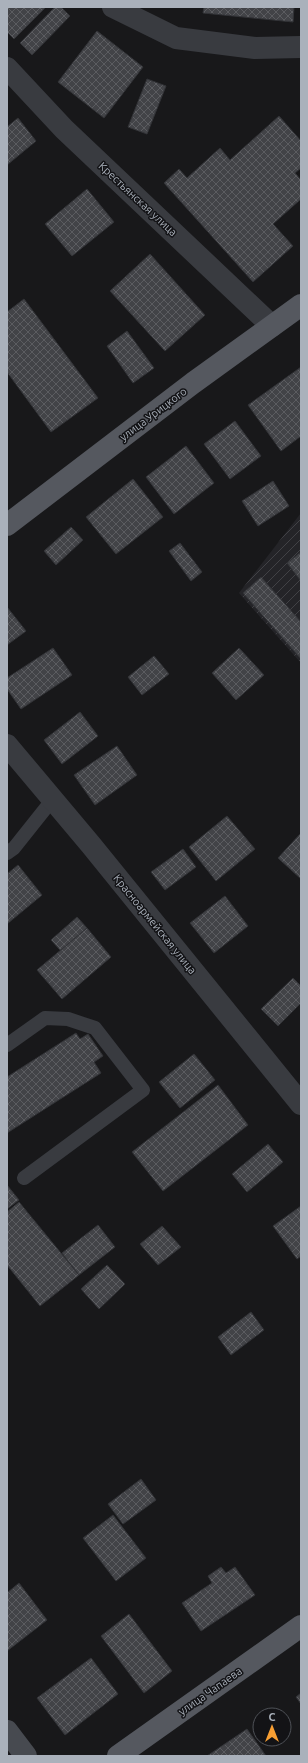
<svg xmlns="http://www.w3.org/2000/svg" width="308" height="1763" viewBox="0 0 308 1763" font-family="Ubuntu,sans-serif">
<defs>
<pattern id="industrial-furrows" width="10" height="10" patternUnits="userSpaceOnUse"><rect width="10" height="10" fill="#242428"/><path d="M-1 1l2-2M0 10L10 0M9 11l2-2" fill="none" stroke="#414145"/></pattern>
<pattern id="building-cross-hatch" width="8" height="8" patternUnits="userSpaceOnUse"><rect width="8" height="8" fill="#424347"/><path d="M0 0l8 8M0 8l8-8" fill="none" stroke="#5b5c60"/></pattern>
</defs>
<rect width="100%" height="100%" fill="#18181a"/>
<path fill="url(#industrial-furrows)" d="M301,513V663L239,593Z"/>
<g fill="url(#building-cross-hatch)" stroke="#323337">
<path d="M7,7H46L14,39L7,32Z"/>
<path d="M55,7H61L70,16L32,55L20,43Z"/>
<path d="M204,7H294L293,22L203,13Z"/>
<path d="M97,31L143,67L104,118L58,82Z"/>
<path d="M147,79L166,86L147,134L128,127Z"/>
<path d="M279,116L301,141V168L295,173L301,180V199L273,224L293,246L253,282L164,183L179,169L187,178L220,148L230,160Z"/>
<path d="M18,118L36,141L7,165V127Z"/>
<path d="M87,189L114,222L72,256L45,224Z"/>
<path d="M150,254L205,315L165,351L110,291Z"/>
<path d="M24,299L98,398L51,432L7,372V312Z"/>
<path d="M127,331L154,368L133,383L107,346Z"/>
<path d="M301,367V436L281,451L248,405Z"/>
<path d="M235,421L261,456L230,479L204,444Z"/>
<path d="M186,446L214,483L174,514L146,477Z"/>
<path d="M133,479L163,517L116,554L86,517Z"/>
<path d="M273,481L289,506L258,526L242,501Z"/>
<path d="M71,527L83,540L56,565L44,551Z"/>
<path d="M180,543L202,572L191,581L169,551Z"/>
<path d="M301,552V581L287,563Z"/>
<path d="M261,577L301,622V659L243,593Z"/>
<path d="M7,607L26,631L7,645Z"/>
<path d="M53,648L72,675L21,709L7,689V678Z"/>
<path d="M239,648L264,675L236,700L212,673Z"/>
<path d="M154,656L169,674L142,695L128,677Z"/>
<path d="M80,712L98,736L62,764L44,740Z"/>
<path d="M117,746L137,775L95,805L74,775Z"/>
<path d="M227,816L255,849L216,881L189,847Z"/>
<path d="M301,833V879L278,858Z"/>
<path d="M183,849L196,867L165,890L151,872Z"/>
<path d="M18,865L42,895L7,924V874Z"/>
<path d="M225,896L248,926L214,953L190,923Z"/>
<path d="M77,917L87,928L61,951L51,940Z"/>
<path d="M87,928L111,957L62,999L37,970Z"/>
<path d="M293,978L301,986V1003L278,1026L261,1009Z"/>
<path d="M76,1033L80,1039L88,1034L103,1056L94,1062L101,1073L7,1133V1077Z"/>
<path d="M194,1054L215,1080L180,1108L159,1082Z"/>
<path d="M218,1085L248,1125L163,1191L132,1152Z"/>
<path d="M268,1144L283,1162L247,1192L232,1174Z"/>
<path d="M7,1185L19,1200L7,1209Z"/>
<path d="M19,1202L79,1275L40,1306L7,1265V1212Z"/>
<path d="M301,1206V1256L297,1259L273,1226Z"/>
<path d="M98,1225L115,1247L79,1275L62,1253Z"/>
<path d="M162,1226L181,1247L158,1265L140,1244Z"/>
<path d="M107,1265L125,1284L99,1309L81,1289Z"/>
<path d="M251,1312L264,1330L231,1355L218,1337Z"/>
<path d="M141,1479L156,1500L123,1524L108,1504Z"/>
<path d="M113,1515L146,1558L116,1581L83,1538Z"/>
<path d="M221,1567L226,1573L235,1567L255,1595L201,1631L182,1603L212,1583L208,1576Z"/>
<path d="M19,1583L47,1620L7,1651V1593Z"/>
<path d="M129,1614L172,1671L144,1693L101,1636Z"/>
<path d="M91,1658L118,1694L65,1735L37,1698Z"/>
<path d="M301,1693V1704L296,1697Z"/>
<path d="M247,1729L266,1756H207Z"/>
</g>
<g fill="none" stroke-linecap="round" stroke-linejoin="round">
<g stroke="#393b40" stroke-width="14">
<path d="M7,853L14,848L53,799"/>
<path d="M7,1045L45,1018L68,1019L95,1028L143,1090L24,1178"/>
</g>
<g stroke="#393b40" stroke-width="22">
<path d="M113,7L176,38L255,48L301,47"/>
<path d="M7,68L64,129L272,326"/>
<path d="M7,745L91,845L301,1104"/>
</g>
<path stroke="#474a50" stroke-width="22" d="M7,1731L26,1756"/>
<g stroke="#55585f" stroke-width="22">
<path d="M7,525L193,383L301,305"/>
<path d="M118,1756L301,1626"/>
</g>
</g>
<g text-anchor="middle" dominant-baseline="central" stroke-width="3" stroke-linejoin="round" paint-order="stroke">
<g font-size="11" fill="#aab1bb" stroke="#131316">
<text transform="translate(138 199) rotate(43)">Крестьянская улица</text>
<text transform="translate(153 414) rotate(-37)">улица Урицкого</text>
<text transform="translate(155 924) rotate(51)">Красноармейская улица</text>
<text transform="translate(210 1691) rotate(-35)">улица Чапаева</text>
</g>
</g>
<rect width="308" height="1763" fill="none" stroke="#aab1bb" stroke-width="16"/>
<g transform="translate(272 1727)"><circle r="19" fill="#131316" stroke="#4f5258"/>
<path d="M0-3L7 15L0 10L-7 15Z" fill="#f89f33"/>
<text y="-6" font-size="11" font-weight="bold" text-anchor="middle" fill="#aab1bb">С</text>
</g>
</svg>
